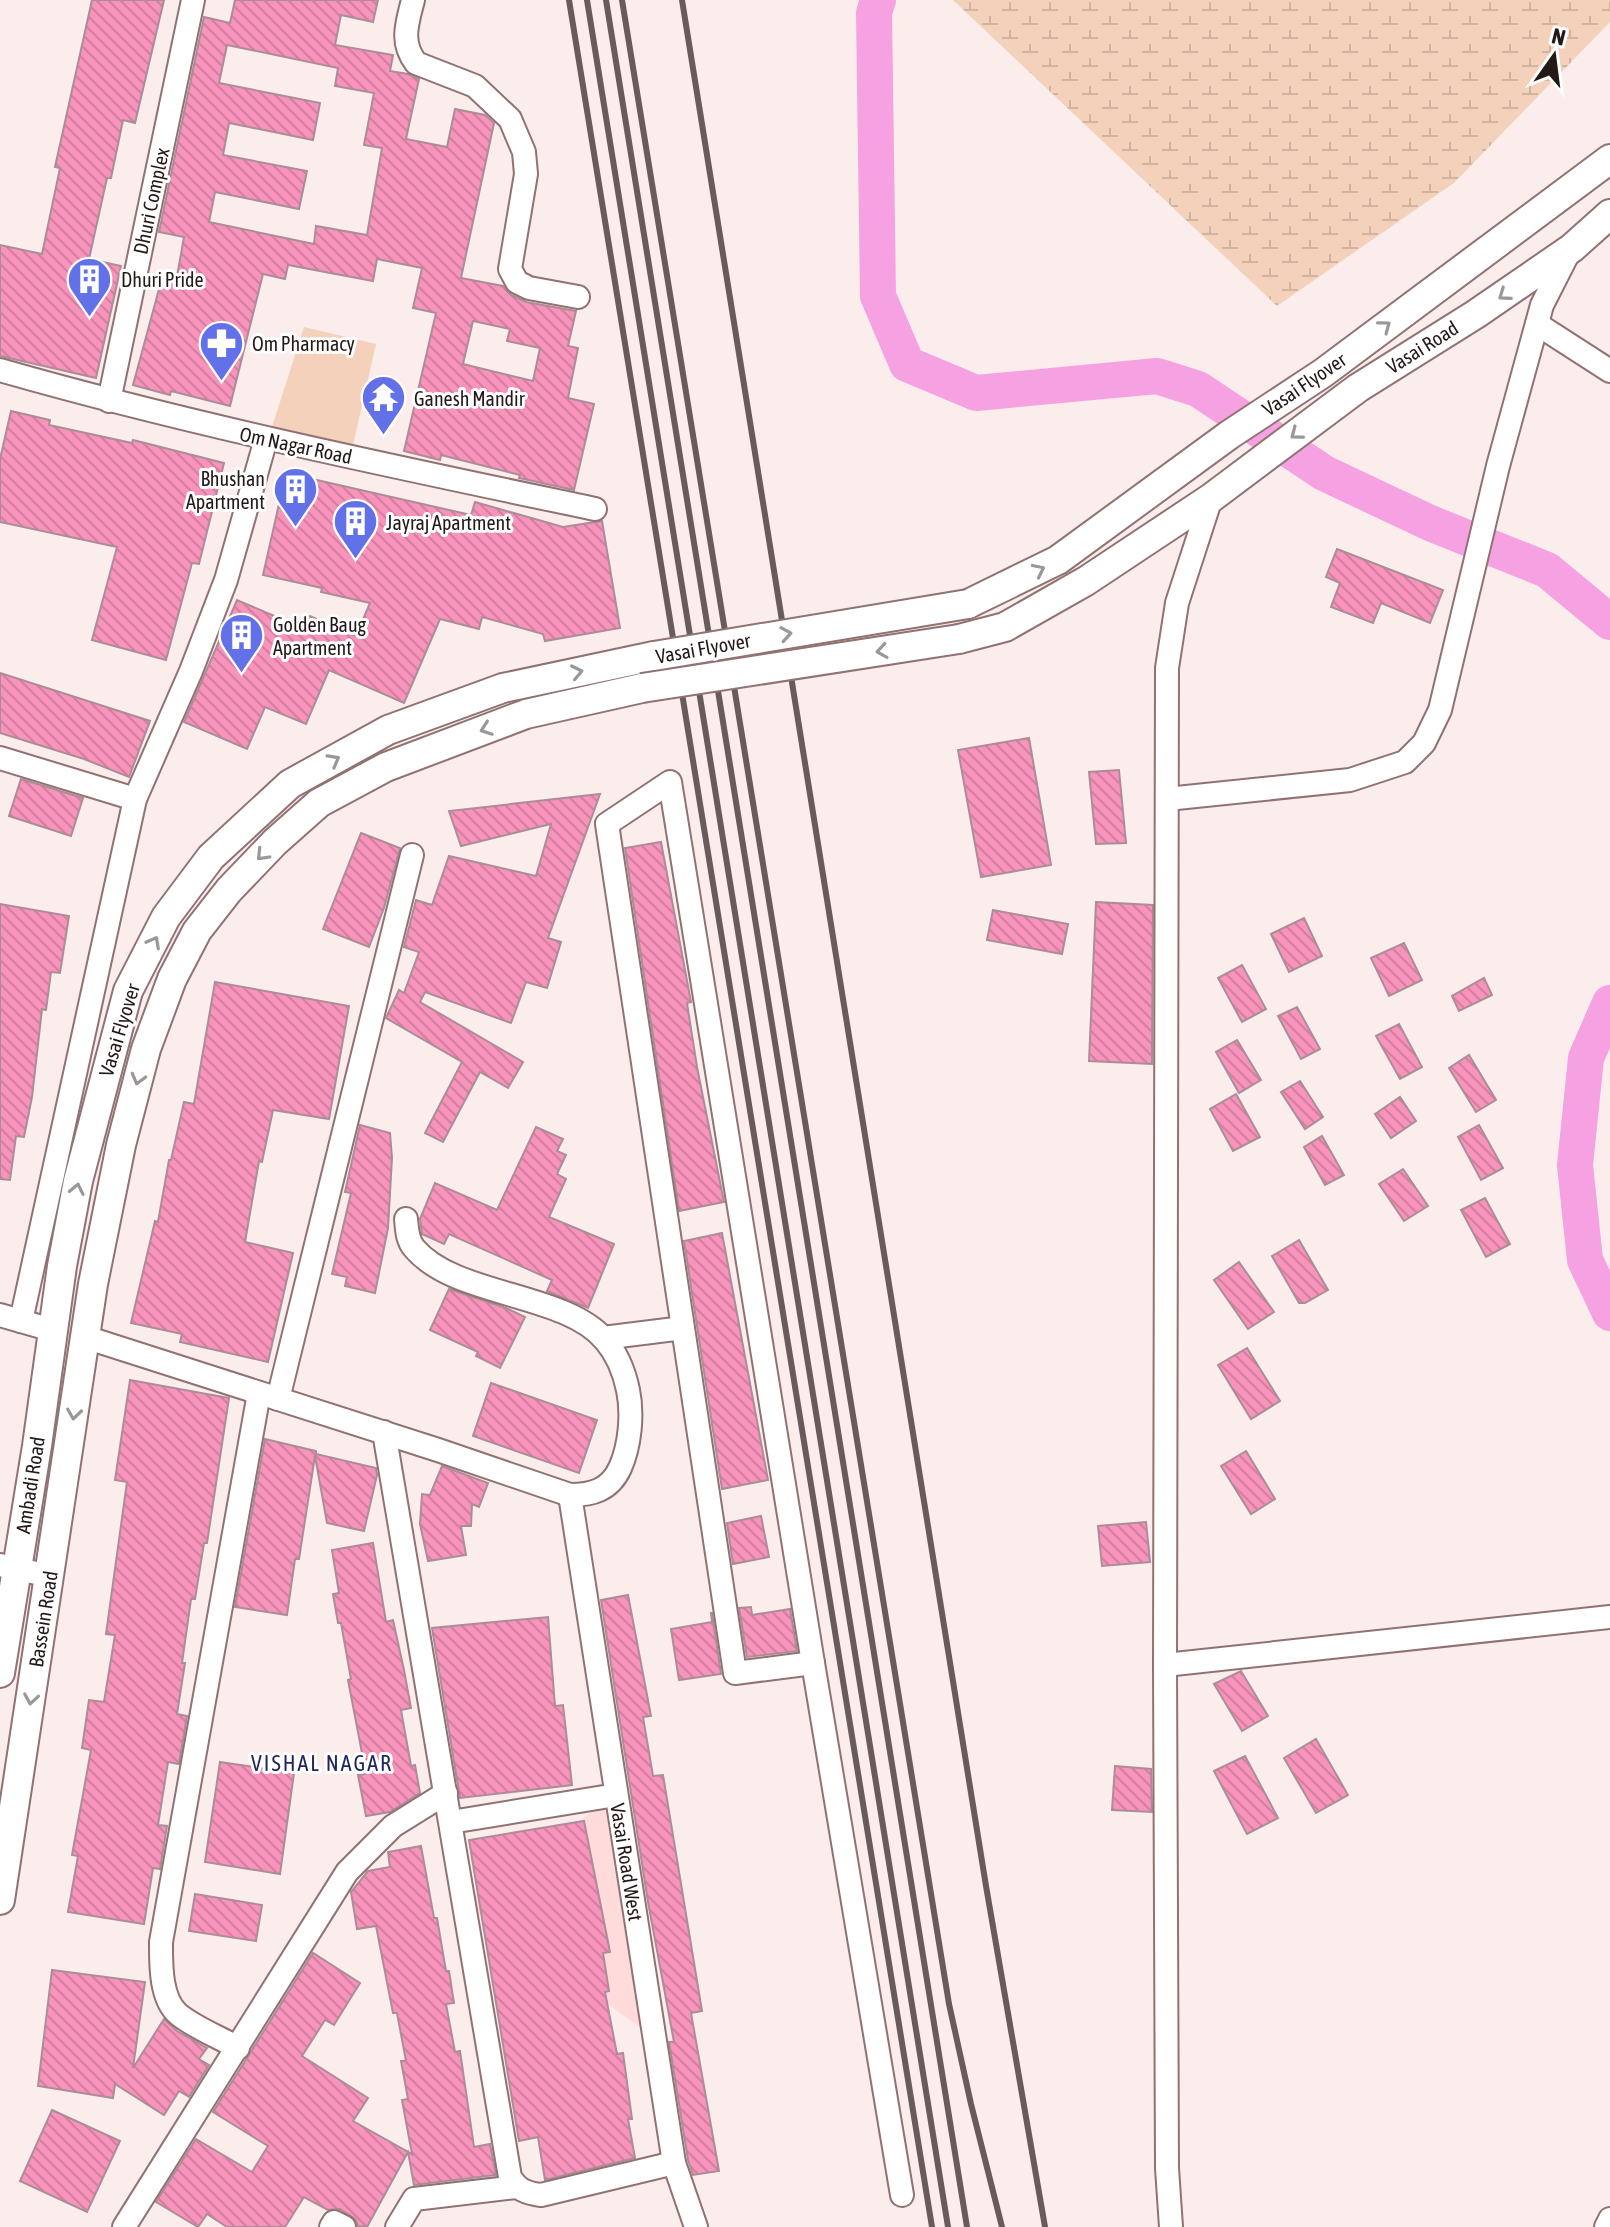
<svg xmlns="http://www.w3.org/2000/svg" width="1610" height="2227" viewBox="0 0 1610 2227" font-family="'Asap Condensed',sans-serif">
<defs>
<pattern id="wetland-marsh" width="20" height="14" patternUnits="userSpaceOnUse" patternTransform="scale(2)"><rect width="20" height="14" fill="#f4d1ba"/><path d="M1 5h8M5 5V1M11 12h8M15 12V8" fill="none" stroke="#d1b39f"/></pattern>
<pattern id="building-back-hatch" width="6" height="6" patternUnits="userSpaceOnUse" patternTransform="scale(2)"><rect width="6" height="6" fill="#f893bb"/><path d="M-1 5l2 2M0 0l6 6M5-1l2 2" fill="none" stroke="#d47ea0"/></pattern>
</defs>
<rect width="100%" height="100%" fill="#fceded"/>
<path fill="#ffdbdc" d="M616,1795L654,2037L464,1903Z"/>
<path fill="url(#wetland-marsh)" d="M953,0H1610V22L1454,183L1277,306Z"/>
<path fill="#f4d1ba" d="M304,327L376,344L353,445L271,430Z"/>
<g fill="none" stroke-linecap="round" stroke-linejoin="round">
<g stroke="#f5a1e2" stroke-width="36">
<path d="M878,0L874,13L878,296L907,364L976,393L1157,376L1198,389L1324,473L1430,523L1547,570L1610,622"/>
<path d="M1610,1003L1586,1058L1575,1165L1585,1260L1610,1313"/>
</g>
</g>
<g fill="url(#building-back-hatch)" stroke="#ab8d97" stroke-width="2" fill-rule="evenodd">
<path d="M92,0H164L135,123L123,120L111,178H107L89,259L121,266L96,378L0,356V245L42,254L60,168L55,167Z"/>
<path d="M235,0H378L373,22L341,15L335,45L393,55L390,71L408,74L419,79L406,139L447,147L455,109L485,115L494,123L461,278L503,286L511,295L526,302L576,311L568,346L578,348L568,398L594,404L574,490L519,478L520,475L441,455L440,460L404,451L436,313L413,308L422,268L377,259L373,281L288,265L285,279L263,274L230,406L171,391L170,395L133,385L162,278L176,282L184,237L159,232L204,17L230,23ZM227,45L338,68L335,86L374,93L364,145L382,148L367,235L316,226L314,244L209,222L215,192L299,209L307,171L223,155L229,123L313,140L320,103L219,83ZM473,321L510,329L507,341L540,348L533,381L463,364Z"/>
<path d="M11,411L50,420L49,425L132,443L133,440L224,463L199,564L192,563L166,660L92,640L117,547L0,522V459Z"/>
<path d="M286,473L471,515L475,502L563,527L602,521L620,628L545,641L543,634L482,617L479,629L440,619L404,703L329,670L306,724L265,707L247,749L184,722L237,600L305,629L310,616L356,636L370,603L321,592L322,588L263,575Z"/>
<path d="M1337,549L1443,590L1430,623L1381,603L1373,623L1331,607L1340,583L1326,577Z"/>
<path d="M0,673L150,721L129,777L84,759L0,733Z"/>
<path d="M1029,738L1051,865L981,877L958,750Z"/>
<path d="M1119,770L1126,843L1096,844L1089,772Z"/>
<path d="M21,779L83,798L71,836L9,816Z"/>
<path d="M600,794L548,938L561,942L547,988L526,982L511,1023L425,992L420,1002L523,1062L508,1088L480,1072L443,1142L425,1133L462,1062L386,1018L399,990L404,993L419,952L404,947L416,900L432,905L449,856L536,876L551,824L461,846L449,811Z"/>
<path d="M361,833L400,848L384,908L369,947L323,929Z"/>
<path d="M661,842L691,1002L687,1003L697,1067L724,1202L679,1211L625,848Z"/>
<path d="M1096,902L1153,905L1152,1064L1089,1061Z"/>
<path d="M0,904L69,916L60,973L51,972L46,1010L42,1009L32,1097L24,1137L16,1136L10,1180L0,1179Z"/>
<path d="M993,910L1068,924L1062,954L987,940Z"/>
<path d="M1304,918L1322,956L1289,972L1271,934Z"/>
<path d="M1404,943L1422,980L1389,996L1371,958Z"/>
<path d="M1242,965L1266,1009L1242,1022L1218,978Z"/>
<path d="M1484,978L1492,995L1459,1011L1452,996Z"/>
<path d="M215,982L349,1006L329,1119L273,1110L262,1162L259,1161L245,1242L293,1253L268,1362L180,1342L182,1334L131,1323L155,1221L158,1222L169,1160H171L184,1102L194,1104Z"/>
<path d="M1297,1007L1320,1049L1301,1059L1278,1016Z"/>
<path d="M1399,1024L1422,1067L1400,1079L1376,1036Z"/>
<path d="M1237,1040L1261,1080L1239,1093L1216,1052Z"/>
<path d="M1469,1055L1496,1100L1476,1112L1449,1068Z"/>
<path d="M1300,1081L1323,1117L1305,1129L1281,1092Z"/>
<path d="M1236,1094L1260,1137L1233,1151L1210,1109Z"/>
<path d="M1400,1097L1416,1121L1391,1138L1375,1114Z"/>
<path d="M360,1125L390,1133L392,1158L388,1228L375,1293L345,1286L347,1277L332,1274L351,1193L345,1192Z"/>
<path d="M1479,1125L1503,1168L1481,1180L1458,1137Z"/>
<path d="M536,1127L563,1139L557,1151L566,1155L557,1174L566,1179L549,1217L614,1244L588,1308L547,1291L552,1280L449,1234L444,1244L422,1234L420,1219L435,1183L497,1210Z"/>
<path d="M1322,1136L1344,1175L1325,1185L1304,1147Z"/>
<path d="M1403,1169L1428,1206L1404,1221L1379,1184Z"/>
<path d="M1485,1198L1510,1244L1486,1257L1461,1210Z"/>
<path d="M722,1233L768,1480L722,1489L684,1241Z"/>
<path d="M1299,1240L1328,1290L1305,1303H1299L1272,1256Z"/>
<path d="M1239,1262L1274,1312L1248,1329L1214,1280Z"/>
<path d="M449,1289L506,1308L525,1317L500,1368L476,1356L478,1352L430,1330Z"/>
<path d="M1247,1348L1280,1401L1251,1419L1218,1365Z"/>
<path d="M130,1380L229,1398L207,1543H204L195,1599H191L182,1663H185L177,1714L187,1716L179,1764L168,1762L158,1825L167,1826L160,1869L153,1868L144,1924L68,1912L78,1856L72,1855L91,1750L82,1748L89,1700L104,1702L115,1635L106,1634L127,1482L115,1480Z"/>
<path d="M491,1383L597,1420L579,1473L473,1436Z"/>
<path d="M265,1439L316,1451V1454L376,1468L377,1475L364,1531L327,1523L315,1456L299,1559H295L287,1615L235,1607Z"/>
<path d="M1246,1451L1275,1499L1251,1514L1221,1466Z"/>
<path d="M442,1466L488,1483L479,1507L472,1504L471,1526H461L466,1555L428,1561L420,1524L422,1494L430,1495Z"/>
<path d="M761,1516L769,1557L733,1564L727,1523Z"/>
<path d="M1146,1522L1150,1562L1102,1566L1098,1526Z"/>
<path d="M373,1543L386,1622L393,1620L404,1670L411,1708L401,1710L411,1766L415,1765L420,1793L390,1812L366,1816L358,1775L366,1774L348,1680L351,1679L341,1623H338L333,1594L339,1593L332,1550Z"/>
<path d="M628,1595L651,1716L643,1717L653,1776L663,1775L702,2011L691,2013L719,2171L693,2175L688,2160L669,2042H674L648,1902L601,1600Z"/>
<path d="M751,1607L752,1615L790,1609L797,1651L747,1657L739,1608Z"/>
<path d="M711,1613H712L721,1674L679,1680L671,1629L712,1622Z"/>
<path d="M548,1617L555,1706L563,1705L572,1785L460,1798L432,1628Z"/>
<path d="M1241,1671L1268,1716L1242,1731L1214,1684Z"/>
<path d="M1316,1739L1348,1795L1316,1813L1284,1758Z"/>
<path d="M1245,1756L1278,1818L1247,1834L1214,1771Z"/>
<path d="M220,1762L294,1773L280,1874L205,1862Z"/>
<path d="M1115,1766L1151,1769L1152,1812L1112,1810Z"/>
<path d="M584,1821L610,1952L603,1953L609,1991L605,1992L617,2054L623,2053L632,2119H628L635,2158L545,2180L538,2137L519,2141L469,1840Z"/>
<path d="M421,1846L434,1918H437L446,1971H449L454,2003L446,2004L455,2052L460,2051L474,2147L490,2144L496,2175L414,2185L408,2152L367,2227L358,2226L355,2219L340,2209L328,2210L304,2197L285,2227H227L207,2214L198,2227L156,2202L196,2139L252,2172L268,2146L213,2112L313,1953L360,1983L334,2025L325,2020L302,2056L368,2098L353,2121L412,2154L402,2100L408,2099L401,2061H406L397,2013H393L376,1926L357,1929L351,1892L368,1871L390,1867L388,1852Z"/>
<path d="M195,1894L262,1905L256,1941L189,1931Z"/>
<path d="M52,1970L145,1982L133,2068L164,2019L177,2031L207,2048L199,2059L209,2065L189,2097L179,2091L164,2115L115,2084L113,2098L38,2086Z"/>
<path d="M52,2110L120,2141L87,2212L20,2181Z"/>
</g>
<g fill="none" stroke-linecap="round" stroke-linejoin="round">
<defs>
<g id="minor">
<path d="M413,0C407,24 400,42 416,63L475,86L510,119L524,152L526,174L510,269L517,282L529,288L578,297"/>
<path d="M1537,324L1610,371"/>
<path d="M0,370C196,426 396,467 595,509"/>
<path d="M109,401L193,0"/>
<path d="M0,758L135,799"/>
<path d="M1167,799L1350,780L1405,762L1424,743L1440,710L1498,466L1542,305L1571,248"/>
<path d="M0,1315L52,1330"/>
<path d="M21,1321L135,799L191,671L226,580L266,439"/>
<path d="M85,1337L438,1450L570,1495C592,1495 610,1490 620,1468C630,1446 633,1414 628,1390C624,1371 618,1355 605,1340C564,1292 455,1297 414,1248C407,1240 407,1229 406,1219"/>
<path d="M603,1338L683,1328L607,824L670,782L813,1663L735,1673L683,1328"/>
<path d="M278,1399L412,855"/>
<path d="M384,1432L510,2177C518,2190 526,2193 541,2195L674,2163"/>
<path d="M570,1495L674,2163L696,2227"/>
<path d="M0,1565L50,1576"/>
<path d="M813,1663L902,2195"/>
<path d="M1165,1665L1610,1617"/>
<path d="M451,1822L616,1795"/>
<path d="M238,2048C219,2037 195,2028 178,2014C160,1998 161,1963 161,1942L259,1393"/>
<path d="M124,2227L347,1872L393,1826L446,1793"/>
<path d="M331,2227L334,2222L344,2227"/>
<path d="M397,2227L414,2199L516,2187"/>
<path d="M1171,2227L1167,2168L1165,1665L1167,668L1177,603L1211,498"/>
<path d="M1606,2227L1610,2219"/>
</g>
<g id="major">
<path d="M968,604L1058,560L1229,435L1323,373L1610,159"/>
<path d="M959,639L1005,627L1086,581L1211,498L1358,388L1476,314L1572,248L1610,214"/>
<path d="M0,1673L37,1446L62,1266L78,1181L128,991L166,917L211,857L290,784L388,730L503,688L654,656"/>
<path d="M0,1900L93,1284L121,1145L146,1049L172,979L197,931L229,890L275,842L319,803L386,767L526,714L642,688"/>
</g>
</defs>
<use href="#minor" stroke="#917273" stroke-width="26"/>
<use href="#major" stroke="#917273" stroke-width="32"/>
<use href="#minor" stroke="#fff" stroke-width="22"/>
<use href="#major" stroke="#fff" stroke-width="28"/>
<g stroke="#685b5b" stroke-width="6">
<path d="M569,0L932,2227"/>
<path d="M587,0L948,2227"/>
<path d="M606,0L967,2227"/>
<path d="M622,0L949,2004L971,2104L1002,2227"/>
<path d="M682,0L986,1886L1045,2227"/>
</g>
<defs>
<g id="major-bridge">
<path d="M654,656L968,604"/>
<path d="M642,688L959,639"/>
</g>
</defs>
<use href="#major-bridge" stroke="#917273" stroke-width="32" stroke-linecap="butt"/>
<use href="#major-bridge" stroke="#fff" stroke-width="28"/>
</g>
<defs><path id="oneway-chevron" d="M-2-3.5L2.5 0L-2 3.5" fill="none" stroke-width="1.6" stroke-linecap="round" stroke-linejoin="round" transform="scale(2)"/></defs>
<g stroke="#9c9797">
<use href="#oneway-chevron" transform="translate(1504 295) rotate(145)"/>
<use href="#oneway-chevron" transform="translate(1385 326) rotate(-37)"/>
<use href="#oneway-chevron" transform="translate(1296 434) rotate(143)"/>
<use href="#oneway-chevron" transform="translate(1039 570) rotate(-26)"/>
<use href="#oneway-chevron" transform="translate(786 634) rotate(-9)"/>
<use href="#oneway-chevron" transform="translate(882 651) rotate(171)"/>
<use href="#oneway-chevron" transform="translate(577 672) rotate(-12)"/>
<use href="#oneway-chevron" transform="translate(486 729) rotate(160)"/>
<use href="#oneway-chevron" transform="translate(334 760) rotate(-29)"/>
<use href="#oneway-chevron" transform="translate(262 855) rotate(134)"/>
<use href="#oneway-chevron" transform="translate(154 942) rotate(-62)"/>
<use href="#oneway-chevron" transform="translate(138 1079) rotate(105)"/>
<use href="#oneway-chevron" transform="translate(77 1189) rotate(-78)"/>
<use href="#oneway-chevron" transform="translate(74 1414) rotate(98)"/>
<use href="#oneway-chevron" transform="translate(31 1699) rotate(99)"/>
</g>
<defs>
<symbol id="building-pin" viewBox="-11 -11 22 30"><path d="M0 17L-7.5 6A9.5 9.5 0 1 1 7.5 6Z" fill="#6371e9" stroke="#fff"/><path d="M-4-6H4V6H1V3H-1V6H-4ZM-2.5-4.3h1.7v1.8h-1.7ZM.8-4.3h1.7v1.8H.8ZM-2.5-1h1.7V.8h-1.7ZM.8-1h1.7V.8H.8Z" fill="#fff"/></symbol>
<symbol id="pharmacy-pin" viewBox="-11 -11 22 30"><path d="M0 17L-7.5 6A9.5 9.5 0 1 1 7.5 6Z" fill="#6371e9" stroke="#fff"/><path d="M-2-6h4v4h4v4h-4v4h-4v-4h-4v-4h4Z" fill="#fff"/></symbol>
<symbol id="temple-pin" viewBox="-11 -11 22 30"><path d="M0 17L-7.5 6A9.5 9.5 0 1 1 7.5 6Z" fill="#6371e9" stroke="#fff"/><path d="M0-6L5-2H3V0L6.5 2.5H4V6H1.5V3h-3V6H-4V2.5H-6.5L-3 0V-2H-5Z" fill="#fff"/></symbol>
</defs>
<g fill-rule="evenodd">
<use href="#building-pin" x="64" y="254" width="51" height="69"/>
<use href="#pharmacy-pin" x="196" y="318" width="51" height="69"/>
<use href="#temple-pin" x="358" y="372" width="51" height="69"/>
<use href="#building-pin" x="270" y="464" width="51" height="69"/>
<use href="#building-pin" x="330" y="496" width="51" height="69"/>
<use href="#building-pin" x="216" y="610" width="51" height="69"/>
</g>
<g text-anchor="middle" dominant-baseline="central" stroke-width="6" stroke-linejoin="round" paint-order="stroke">
<g font-size="20" fill="#241818" stroke="#fff">
<text transform="translate(151 201) rotate(-78)">Dhuri Complex</text>
<text transform="translate(1422 347) rotate(-32)">Vasai Road</text>
<text transform="translate(1304 384) rotate(-34)">Vasai Flyover</text>
<text transform="translate(296 445) rotate(12)">Om Nagar Road</text>
<text transform="translate(703 648) rotate(-10)">Vasai Flyover</text>
<text transform="translate(119 1030) rotate(-73)">Vasai Flyover</text>
<text transform="translate(30 1485) rotate(-81)">Ambadi Road</text>
<text transform="translate(43 1619) rotate(-81)">Bassein Road</text>
<text transform="translate(627 1862) rotate(81)">Vasai Road West</text>
</g>
<g font-size="20" fill="#241818" stroke="#fff" text-anchor="start">
<text x="121" y="279">Dhuri Pride</text>
<text x="252" y="343">Om Pharmacy</text>
<text x="414" y="398">Ganesh Mandir</text>
<text x="265" y="478" text-anchor="end">Bhushan<tspan x="265" dy="23">Apartment</tspan></text>
<text x="386" y="522">Jayraj Apartment</text>
<text x="273" y="624">Golden Baug<tspan x="273" dy="23">Apartment</tspan></text>
</g>
<g font-size="22" letter-spacing="2" fill="#21265e" stroke="#fff">
<text x="322" y="1763">VISHAL NAGAR</text>
</g>
</g>
<g transform="translate(1554 56) rotate(14)" stroke="#ffffff" stroke-width="6" paint-order="stroke">
<path d="M0-6L14 30L0 20L-14 30Z" fill="#241818"/>
<text y="-12" font-size="22" font-weight="bold" text-anchor="middle" fill="#241818">N</text>
</g>
</svg>
